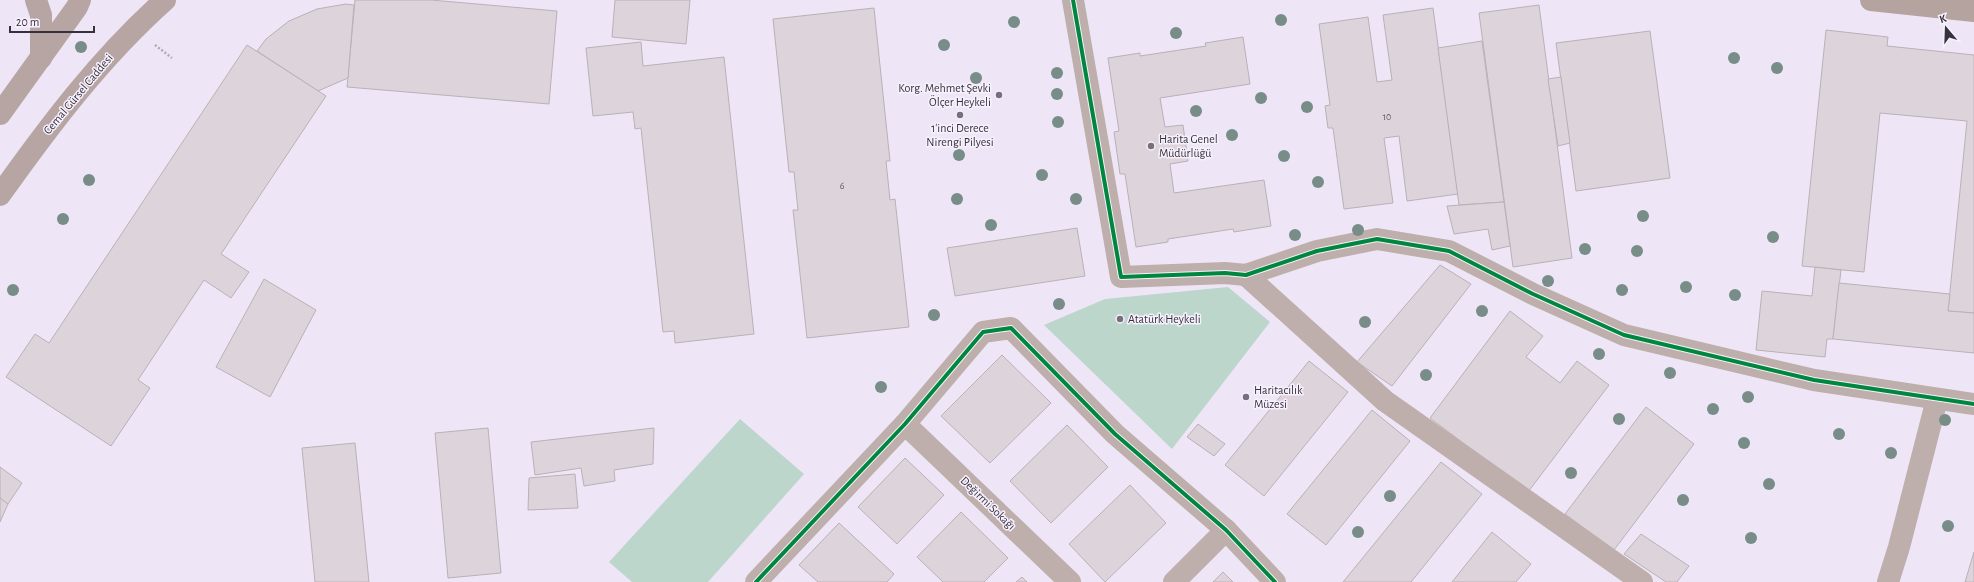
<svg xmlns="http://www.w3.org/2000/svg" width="1974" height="582" viewBox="0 0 1974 582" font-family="'Alegreya Sans',sans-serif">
<rect width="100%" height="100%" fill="#eee6f6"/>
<g fill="#bcd6cb">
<path d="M1228,287L1270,322L1172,449L1044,325L1105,299Z"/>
<path d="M740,419L804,474L708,582H632L609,562Z"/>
</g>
<g fill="#ddd3da" stroke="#bab1b7">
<path d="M355,0H431L557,11L549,104L347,87Z"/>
<path d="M615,0H690L686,44L612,37Z"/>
<path d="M346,4L354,5L348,78L318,91L257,51L266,39L289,21L317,9Z"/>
<path d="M1539,5L1572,258L1513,267L1479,13Z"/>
<path d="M874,8L890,161H886L890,200L895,199L909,327L807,338L793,210H798L794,172H789L773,19Z"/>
<path d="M1433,8L1458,194L1407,201L1399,136L1384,138L1393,203L1344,209L1333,128H1328L1325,106L1330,105L1319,24L1368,17L1377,82L1392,80L1383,15Z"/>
<path d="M1826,30L1888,37L1887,46L1974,55V313L1948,311L1967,121L1880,113L1864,272L1802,266Z"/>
<path d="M1650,31L1670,178L1576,191L1556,43Z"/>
<path d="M1243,37L1250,84L1160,98L1165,127L1183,125L1188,161L1170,164L1174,193L1264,180L1271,226L1234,232L1233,229L1168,239V242L1136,247L1125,174H1120L1114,132L1119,131L1108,58L1140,53V56L1206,46L1205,43Z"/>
<path d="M1482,41L1504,202L1459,205L1438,48Z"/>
<path d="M641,42L643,66L724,57L754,334L675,343L674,331L663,332L641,128L635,129L633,112L593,116L586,48Z"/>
<path d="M247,45L326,96L221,254L249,272L231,298L204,280L138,380L150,388L111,446L6,377L35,334L49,343Z"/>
<path d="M1561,77L1570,143L1558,146L1548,79Z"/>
<path d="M1504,202L1510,246L1492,250L1488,229L1454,234L1447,206Z"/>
<path d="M1077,228L1085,276L955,296L947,248Z"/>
<path d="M1440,265L1471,284L1392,386L1357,362Z"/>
<path d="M1815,267L1841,270L1833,339H1827L1825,357L1756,350L1762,291L1812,296Z"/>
<path d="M264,279L316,310L270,397L216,367Z"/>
<path d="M1839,283L1950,294L1948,311L1974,313V353L1833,339Z"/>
<path d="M1510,311L1543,336L1526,357L1560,383L1577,361L1609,385L1528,492L1430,418Z"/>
<path d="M1002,355L1051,403L990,463L941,416Z"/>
<path d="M1309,361L1348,392L1264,496L1225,465Z"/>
<path d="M1646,407L1694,444L1614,550L1565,514Z"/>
<path d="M1372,410L1410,441L1326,545L1287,514Z"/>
<path d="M1198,424L1225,444L1214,456L1187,437Z"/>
<path d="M1067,425L1108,467L1051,523L1010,481Z"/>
<path d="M488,428L501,573L448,578L435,433Z"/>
<path d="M654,428L653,464L614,470L615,481L584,486L581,468L535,475L531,442Z"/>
<path d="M355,443L369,582H315L302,448Z"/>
<path d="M905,458L944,495L897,544L858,507Z"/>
<path d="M1441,462L1482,494L1411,582H1343Z"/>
<path d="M0,467L22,483L8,504L0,498Z"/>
<path d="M575,474L578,508L528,510L529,478Z"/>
<path d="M1130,485L1166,523L1105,582L1069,544Z"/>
<path d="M0,498L8,504L0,522Z"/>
<path d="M961,512L1008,558L984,582H943L917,557Z"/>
<path d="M839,523L894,574L887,582H818L799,565Z"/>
<path d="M1492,532L1531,564L1516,582H1452Z"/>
<path d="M1641,534L1689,566L1677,582H1666L1624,554Z"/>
<path d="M1974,552V582H1965Z"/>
<path d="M1223,572L1233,582H1213Z"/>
<path d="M1022,577L1027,582H1016Z"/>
</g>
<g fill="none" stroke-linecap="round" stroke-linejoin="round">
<path stroke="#b5aaac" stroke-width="2.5" stroke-dasharray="2 2" stroke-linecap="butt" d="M155,45L172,58"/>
<g stroke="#beaeac" stroke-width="22">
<path d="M1073,0L1121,277L1225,273L1246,275L1317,251L1377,239L1449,251L1533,294L1624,335L1814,380L1974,404"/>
<path d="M1246,275L1385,401L1642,582"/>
<path d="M905,424L1070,582"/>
<path d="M756,582L905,424L983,332L1011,328L1115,434L1226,530L1275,582"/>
<path d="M1174,582L1226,530"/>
<path d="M1888,582L1899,547L1937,399"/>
</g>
<path stroke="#b5a39f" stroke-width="22" d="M1871,0L1974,11"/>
<g stroke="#b7a5a4" stroke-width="22">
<path d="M36,0L41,15V58"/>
<path d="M0,114L77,7L80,0"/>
<path d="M0,195C49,126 101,57 165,0"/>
</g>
<defs>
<g id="cycleway">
<path d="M1073,0L1121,277L1225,273L1246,275L1317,251L1377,239L1449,251L1533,294L1624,335L1814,380L1974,404"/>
<path d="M756,582L905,424L983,332L1011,328L1115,434L1226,530L1275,582"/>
</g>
</defs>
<use href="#cycleway" stroke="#f7f1fd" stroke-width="6"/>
<use href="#cycleway" stroke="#00873e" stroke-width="4"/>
</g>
<g fill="#788d87">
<circle cx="1281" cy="20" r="6"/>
<circle cx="1014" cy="22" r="6"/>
<circle cx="1176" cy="33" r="6"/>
<circle cx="944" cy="45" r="6"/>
<circle cx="81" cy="47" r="6"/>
<circle cx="1734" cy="58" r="6"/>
<circle cx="1777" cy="68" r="6"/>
<circle cx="1057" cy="73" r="6"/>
<circle cx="976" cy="78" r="6"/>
<circle cx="1057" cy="94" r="6"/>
<circle cx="1261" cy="98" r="6"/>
<circle cx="1307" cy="107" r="6"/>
<circle cx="1196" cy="111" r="6"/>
<circle cx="1058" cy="122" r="6"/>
<circle cx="1232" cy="135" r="6"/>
<circle cx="959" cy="155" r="6"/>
<circle cx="1284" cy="156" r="6"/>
<circle cx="1042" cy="175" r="6"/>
<circle cx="89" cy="180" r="6"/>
<circle cx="1318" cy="182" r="6"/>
<circle cx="957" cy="199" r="6"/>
<circle cx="1076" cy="199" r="6"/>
<circle cx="1643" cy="216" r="6"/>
<circle cx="63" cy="219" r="6"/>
<circle cx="991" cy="225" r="6"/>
<circle cx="1358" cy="230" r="6"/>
<circle cx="1295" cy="235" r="6"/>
<circle cx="1773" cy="237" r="6"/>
<circle cx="1585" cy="249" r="6"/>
<circle cx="1637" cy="251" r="6"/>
<circle cx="1548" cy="281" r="6"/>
<circle cx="1686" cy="287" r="6"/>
<circle cx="13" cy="290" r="6"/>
<circle cx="1622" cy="290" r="6"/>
<circle cx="1735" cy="295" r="6"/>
<circle cx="1059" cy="304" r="6"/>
<circle cx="1482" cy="311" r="6"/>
<circle cx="934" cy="315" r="6"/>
<circle cx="1365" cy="322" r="6"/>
<circle cx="1599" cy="354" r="6"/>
<circle cx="1670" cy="373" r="6"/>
<circle cx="1426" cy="375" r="6"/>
<circle cx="881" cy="387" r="6"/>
<circle cx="1748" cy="397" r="6"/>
<circle cx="1713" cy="409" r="6"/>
<circle cx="1619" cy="419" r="6"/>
<circle cx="1945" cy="420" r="6"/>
<circle cx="1839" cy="434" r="6"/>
<circle cx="1744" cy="443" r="6"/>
<circle cx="1891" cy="453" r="6"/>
<circle cx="1571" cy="473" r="6"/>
<circle cx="1769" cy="484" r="6"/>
<circle cx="1390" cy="496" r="6"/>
<circle cx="1683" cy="500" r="6"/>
<circle cx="1948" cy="526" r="6"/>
<circle cx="1358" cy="532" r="6"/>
<circle cx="1751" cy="538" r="6"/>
</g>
<g fill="#76707d" stroke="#f7f1fd" stroke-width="1.5">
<circle cx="999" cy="95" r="4"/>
<circle cx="960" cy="115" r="4"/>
<circle cx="1151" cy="146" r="4"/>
<circle cx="1120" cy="319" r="4"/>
<circle cx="1246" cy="397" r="4"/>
</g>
<g text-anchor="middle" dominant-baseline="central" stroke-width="3" stroke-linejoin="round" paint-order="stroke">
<g font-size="10" fill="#625b65">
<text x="1387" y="117">10</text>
<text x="842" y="186">6</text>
</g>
<g font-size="12" fill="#36313c" stroke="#f7f1fd" text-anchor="start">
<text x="991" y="88" text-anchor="end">Korg. Mehmet Şevki<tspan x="991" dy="14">Ölçer Heykeli</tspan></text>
<text x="960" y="128" text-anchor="middle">1'inci Derece<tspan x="960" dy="14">Nirengi Pilyesi</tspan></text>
<text x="1159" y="139">Harita Genel<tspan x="1159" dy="14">Müdürlüğü</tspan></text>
<text x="1128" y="319">Atatürk Heykeli</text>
<text x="1254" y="390">Haritacılık<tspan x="1254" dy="14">Müzesi</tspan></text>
</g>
<g font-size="12" fill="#36313c" stroke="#f7f1fd">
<text transform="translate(78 94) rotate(-50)">Cemal Gürsel Caddesi</text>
<text transform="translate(988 503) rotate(44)">Değirmi Sokağı</text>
</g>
</g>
<g transform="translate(1946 28) rotate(341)" stroke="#f7f1fd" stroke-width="3" paint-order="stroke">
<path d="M0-3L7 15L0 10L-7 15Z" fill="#36313c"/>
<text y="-6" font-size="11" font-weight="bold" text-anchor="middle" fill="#36313c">K</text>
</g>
<path d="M10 26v6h84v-6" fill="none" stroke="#36313c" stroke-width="2"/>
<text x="16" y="26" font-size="12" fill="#36313c" stroke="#f7f1fd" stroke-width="3" paint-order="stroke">20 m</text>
</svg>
